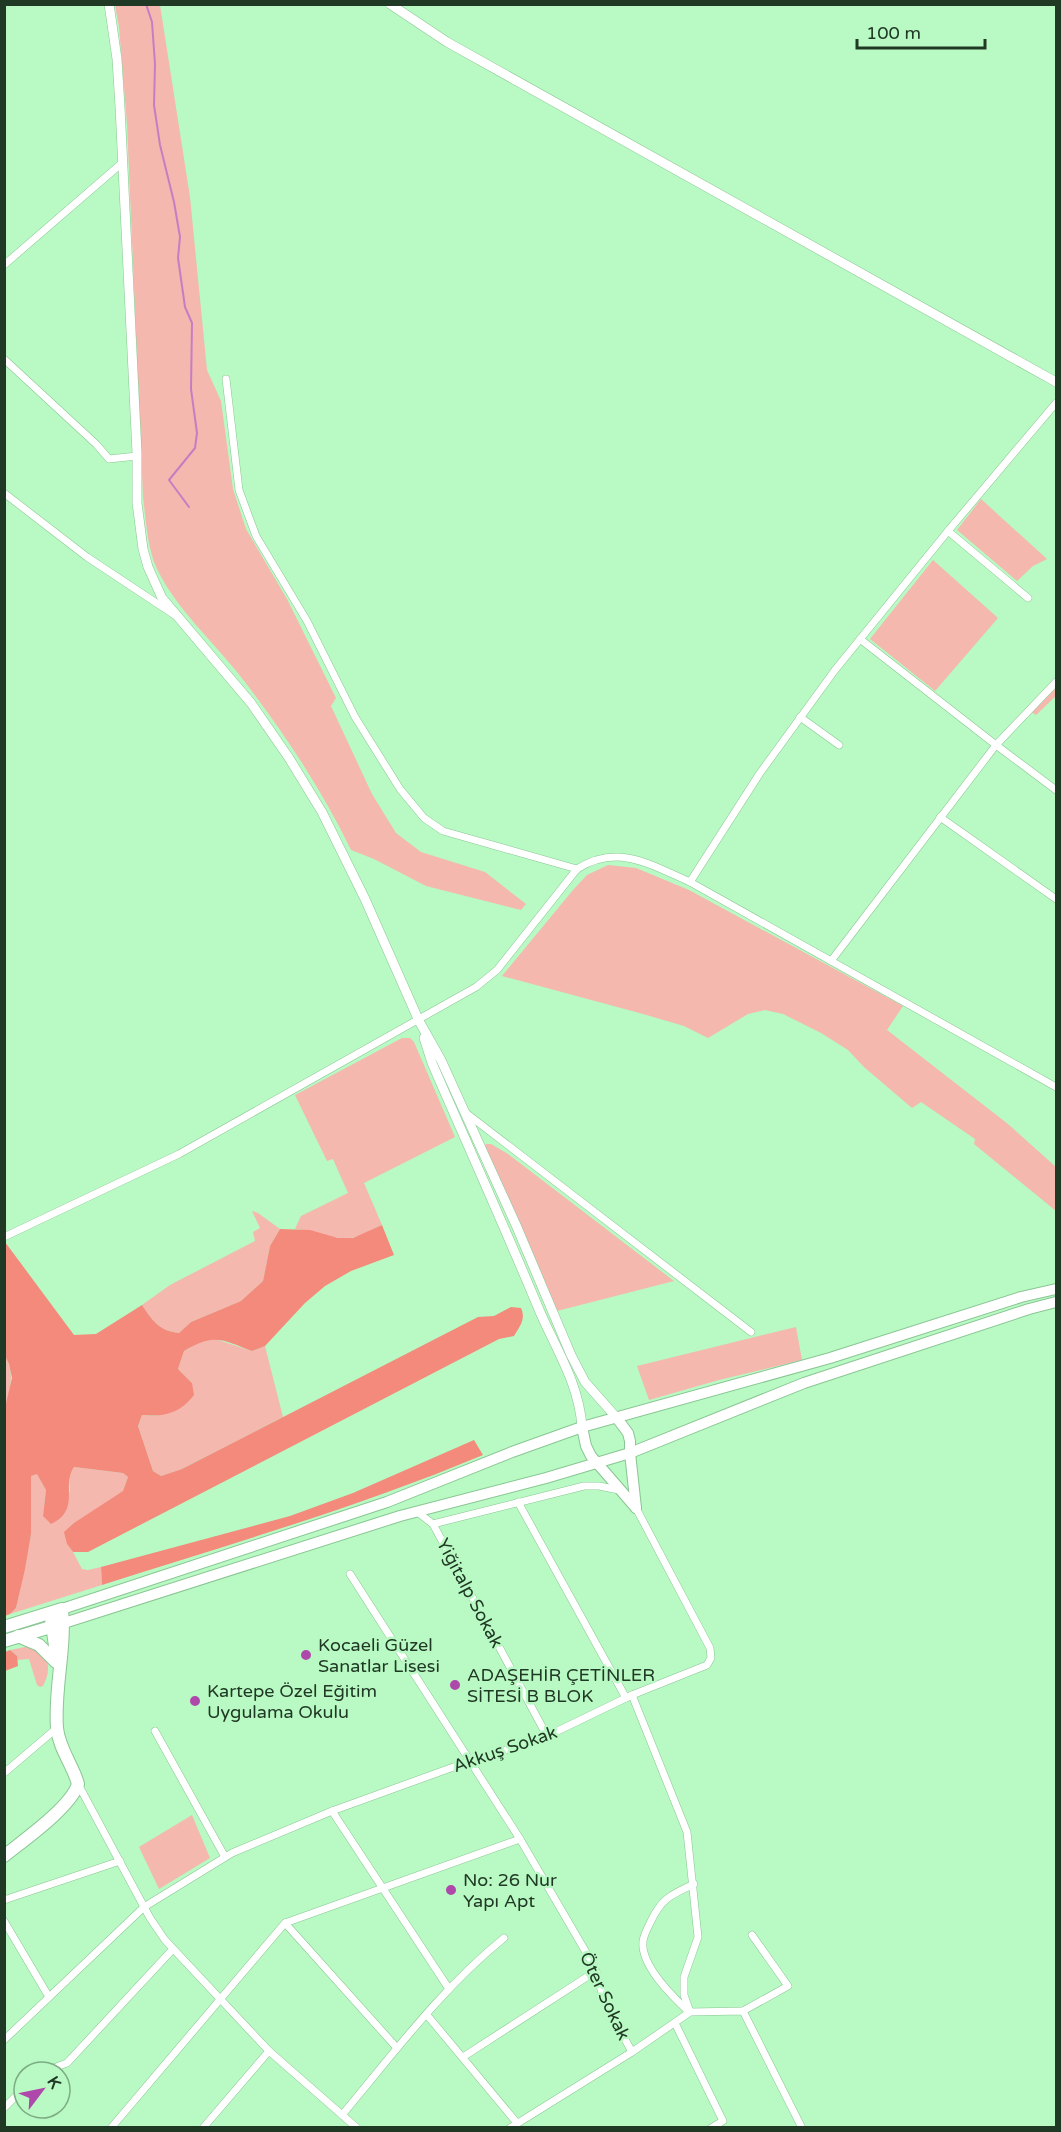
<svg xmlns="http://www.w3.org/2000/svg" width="1061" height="2132" viewBox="0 0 1061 2132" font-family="'Varela Round',sans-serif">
<rect width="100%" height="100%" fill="#b9f9c3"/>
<g fill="#f4b8af">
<path d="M115,5H160L190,197L207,370L221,401L233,489L246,529L287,599L336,698L331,706L372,794L396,833L421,852L485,872L526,904L521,910L426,886L374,859L351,850C321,788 283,731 241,677C213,641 177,610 157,569C147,547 146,520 143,497L127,124L119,27Z"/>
<path d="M981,499L1047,559L1033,566L1017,581L957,530Z"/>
<path d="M933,560L998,618L935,691L870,639Z"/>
<path d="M1056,688V696L1036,715L1031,712Z"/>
<path d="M608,865L636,868L689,890L903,1006L887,1030L1008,1124L1056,1167V1211L974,1144L975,1139L921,1102L912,1108L864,1067L848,1050L821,1033L783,1014L765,1010L748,1014L708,1038L684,1026L643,1014L502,976L573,890L587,875Z"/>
<path d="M402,1038H410L414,1042L455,1137L364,1183L382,1225C372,1229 361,1237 351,1238C332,1240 314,1230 295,1229L301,1216L348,1193L333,1159L327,1161L295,1095Z"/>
<path d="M486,1144H491L508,1154L674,1281L557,1311L485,1146Z"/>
<path d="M252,1211L258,1213L280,1229L270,1246L263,1281L241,1301L191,1322L179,1333C159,1331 152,1320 142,1305L170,1285L255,1241L253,1232L260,1228Z"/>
<path d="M796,1327L802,1360L719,1380L649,1400L637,1366Z"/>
<path d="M215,1339L252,1351L265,1346L283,1417L182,1469L161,1476L153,1471L138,1426L142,1415L156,1416L192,1383L178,1369L184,1351L201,1341Z"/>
<path d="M5,1356C16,1374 9,1392 5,1412Z"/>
<path d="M74,1467L123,1473L128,1477L123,1491L67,1544L73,1552L82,1569L88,1570L101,1567L102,1585L10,1614L16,1608L18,1599L31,1534V1476L37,1473L46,1490L43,1516L70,1492L69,1473Z"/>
<path d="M25,1647C49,1649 53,1668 43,1686L40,1687L37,1685L29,1659L17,1660V1656L10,1650Z"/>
<path d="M192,1815L210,1858L159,1889L139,1847Z"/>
</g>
<g fill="#f38a7b">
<path d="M382,1225L394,1255L351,1271L325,1286L305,1303L265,1346L252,1351C221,1339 213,1333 184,1351L178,1369L192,1383L194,1395C180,1413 165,1417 142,1415L138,1426L153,1471L161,1476L182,1469L478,1317L494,1316L511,1307L521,1308C526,1319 520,1326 514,1336L499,1339L88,1552H73L67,1544L64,1532L74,1523L123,1491L128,1477L123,1473L74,1467C61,1485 81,1510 51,1524L43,1516L46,1490L37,1474L31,1476V1534L25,1569L16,1608L10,1614L5,1616L4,1412L12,1378L9,1364L5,1356V1242L74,1335L96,1334L142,1305C152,1320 159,1331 179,1333L191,1322L241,1301L263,1281L270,1246L280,1229L310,1230L338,1238H353Z"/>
<path d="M474,1440L483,1455C359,1507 230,1544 102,1585L101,1567L290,1516L353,1493Z"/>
<path d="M10,1650L17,1656L18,1666L5,1671V1652Z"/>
</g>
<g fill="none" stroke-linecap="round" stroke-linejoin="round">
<path stroke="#c87dc3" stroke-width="2" d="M146,4L152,22L155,64L154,105L160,145L174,202L180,237L178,258L185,307L192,323L191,389L197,433L195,448L169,480L189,507"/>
<defs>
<g id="minor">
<path d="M4,265L122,163"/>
<path d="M4,359L96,444L109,459L137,456"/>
<path d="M226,379L239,490L256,536L307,621L355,717L400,789L424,818L443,831L577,869"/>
<path d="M4,493L87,557L173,614"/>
<path d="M948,531L1028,598"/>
<path d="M860,639L996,745L1056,790"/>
<path d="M800,717L839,745"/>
<path d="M940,817L1056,899"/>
<path d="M690,882L760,773L835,670L948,531L1056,403"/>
<path d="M831,961L996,745L1056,682"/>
<path d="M466,1113L751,1332"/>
<path d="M4,1237L179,1154L476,987L497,970L577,869C618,843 651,865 690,882L1056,1087"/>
<path d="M518,1502L626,1698"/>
<path d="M416,1511L433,1524"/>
<path d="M350,1574L520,1839L594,1966L605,2003L632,2052"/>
<path d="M632,1695L687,1832L698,1937L684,1977V1995L690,2012"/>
<path d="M155,1731L225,1857"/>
<path d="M547,1736L433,1524L584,1486H599L619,1490"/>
<path d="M4,1773L57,1728"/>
<path d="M78,1784L150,1918L165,1940L269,2051L357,2128"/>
<path d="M332,1811L449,1989"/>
<path d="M4,1900L120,1861"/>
<path d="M4,1921L49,1997"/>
<path d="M285,1923L397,2048"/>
<path d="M688,2011C672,1996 640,1965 643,1941C644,1935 647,1929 650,1923C661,1899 670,1895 694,1884"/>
<path d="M743,2011L788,1986L752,1935"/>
<path d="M427,2015L517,2123"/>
<path d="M675,2023L723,2121L711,2128"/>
<path d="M4,2040L144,1907L232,1853L332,1811L470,1761L541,1739L632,1695L707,1665L711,1658L710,1648L636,1508"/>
<path d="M463,2057L596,1971"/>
<path d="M43,2072L67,2063L173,1949"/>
<path d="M4,2108L24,2088"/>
<path d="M342,2115C393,2054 442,1988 504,1938"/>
<path d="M111,2128L285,1923L520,1839"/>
<path d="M203,2128L269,2051"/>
<path d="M510,2128L632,2052L690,2012L743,2011L802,2128"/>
</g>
<g id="tertiary">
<path d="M109,4L117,59L120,107L137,453V503L143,549L148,567L162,598L251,703L289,758L322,812L365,899L419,1021L441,1060L516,1225L571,1355L585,1382L616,1417"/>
<path d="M390,4L447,42L1056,382"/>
<path d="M424,1038L432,1063C468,1146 505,1228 540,1312C557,1351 579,1384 582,1427"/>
</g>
<g id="secondary">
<path d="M616,1417L628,1433L630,1441V1453L636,1508"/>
<path d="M582,1427L586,1446L591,1456L636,1508"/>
<path d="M62,1609L387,1502L512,1452L582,1427L830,1358L1021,1297L1056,1289"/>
<path d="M64,1623L400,1516L546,1478L630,1453L804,1383L1029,1309L1056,1302"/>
</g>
<g id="trunk">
<path d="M51,1618L57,1660"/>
<path d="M4,1627L62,1609C66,1649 54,1688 57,1728C59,1749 73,1765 78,1784C71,1807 24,1840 4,1856"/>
<path d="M18,1636L39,1645L56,1662"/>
<path d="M4,1641L64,1623"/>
</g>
</defs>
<use href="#minor" stroke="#89c693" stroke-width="8"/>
<use href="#tertiary" stroke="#89c693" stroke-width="10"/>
<use href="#secondary" stroke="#89c693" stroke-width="12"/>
<use href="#trunk" stroke="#89c693" stroke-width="14"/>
<use href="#minor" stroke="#fff" stroke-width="7"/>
<use href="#tertiary" stroke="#fff" stroke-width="9"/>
<use href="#secondary" stroke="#fff" stroke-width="10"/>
<use href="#trunk" stroke="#fff" stroke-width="12"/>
</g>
<g fill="#af48ab" stroke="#b9f9c3" stroke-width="2">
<circle cx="306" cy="1655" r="6"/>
<circle cx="455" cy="1685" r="6"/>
<circle cx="195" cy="1701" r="6"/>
<circle cx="451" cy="1890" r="6"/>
</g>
<g text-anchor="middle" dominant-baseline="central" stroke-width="5" stroke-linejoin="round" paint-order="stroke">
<g font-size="18" fill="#203925" stroke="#b9f9c3">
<text transform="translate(470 1593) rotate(62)">Yiğitalp Sokak</text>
<text transform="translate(505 1749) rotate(-19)">Akkuş Sokak</text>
<text transform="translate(605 1996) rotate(65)">Öter Sokak</text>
</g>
<g font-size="18" fill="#203925" stroke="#b9f9c3" text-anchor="start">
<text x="318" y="1645">Kocaeli Güzel<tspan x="318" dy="21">Sanatlar Lisesi</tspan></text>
<text x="467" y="1675">ADAŞEHİR ÇETİNLER<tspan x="467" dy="21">SİTESİ B BLOK</tspan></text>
<text x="207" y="1691">Kartepe Özel Eğitim<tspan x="207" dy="21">Uygulama Okulu</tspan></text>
<text x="463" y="1880">No: 26 Nur<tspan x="463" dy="21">Yapı Apt</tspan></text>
</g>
</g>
<rect width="1061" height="2132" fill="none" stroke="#203925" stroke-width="12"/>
<g transform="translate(42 2090) rotate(58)"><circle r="28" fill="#b9f9c3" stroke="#7cac84" stroke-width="1.5"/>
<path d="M0-4.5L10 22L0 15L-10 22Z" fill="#af48ab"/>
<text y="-9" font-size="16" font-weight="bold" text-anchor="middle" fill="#203925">K</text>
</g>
<path d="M857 39v9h128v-9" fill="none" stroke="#203925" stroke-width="3"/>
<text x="866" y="39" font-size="18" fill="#203925" stroke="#b9f9c3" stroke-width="4.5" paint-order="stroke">100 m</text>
</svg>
